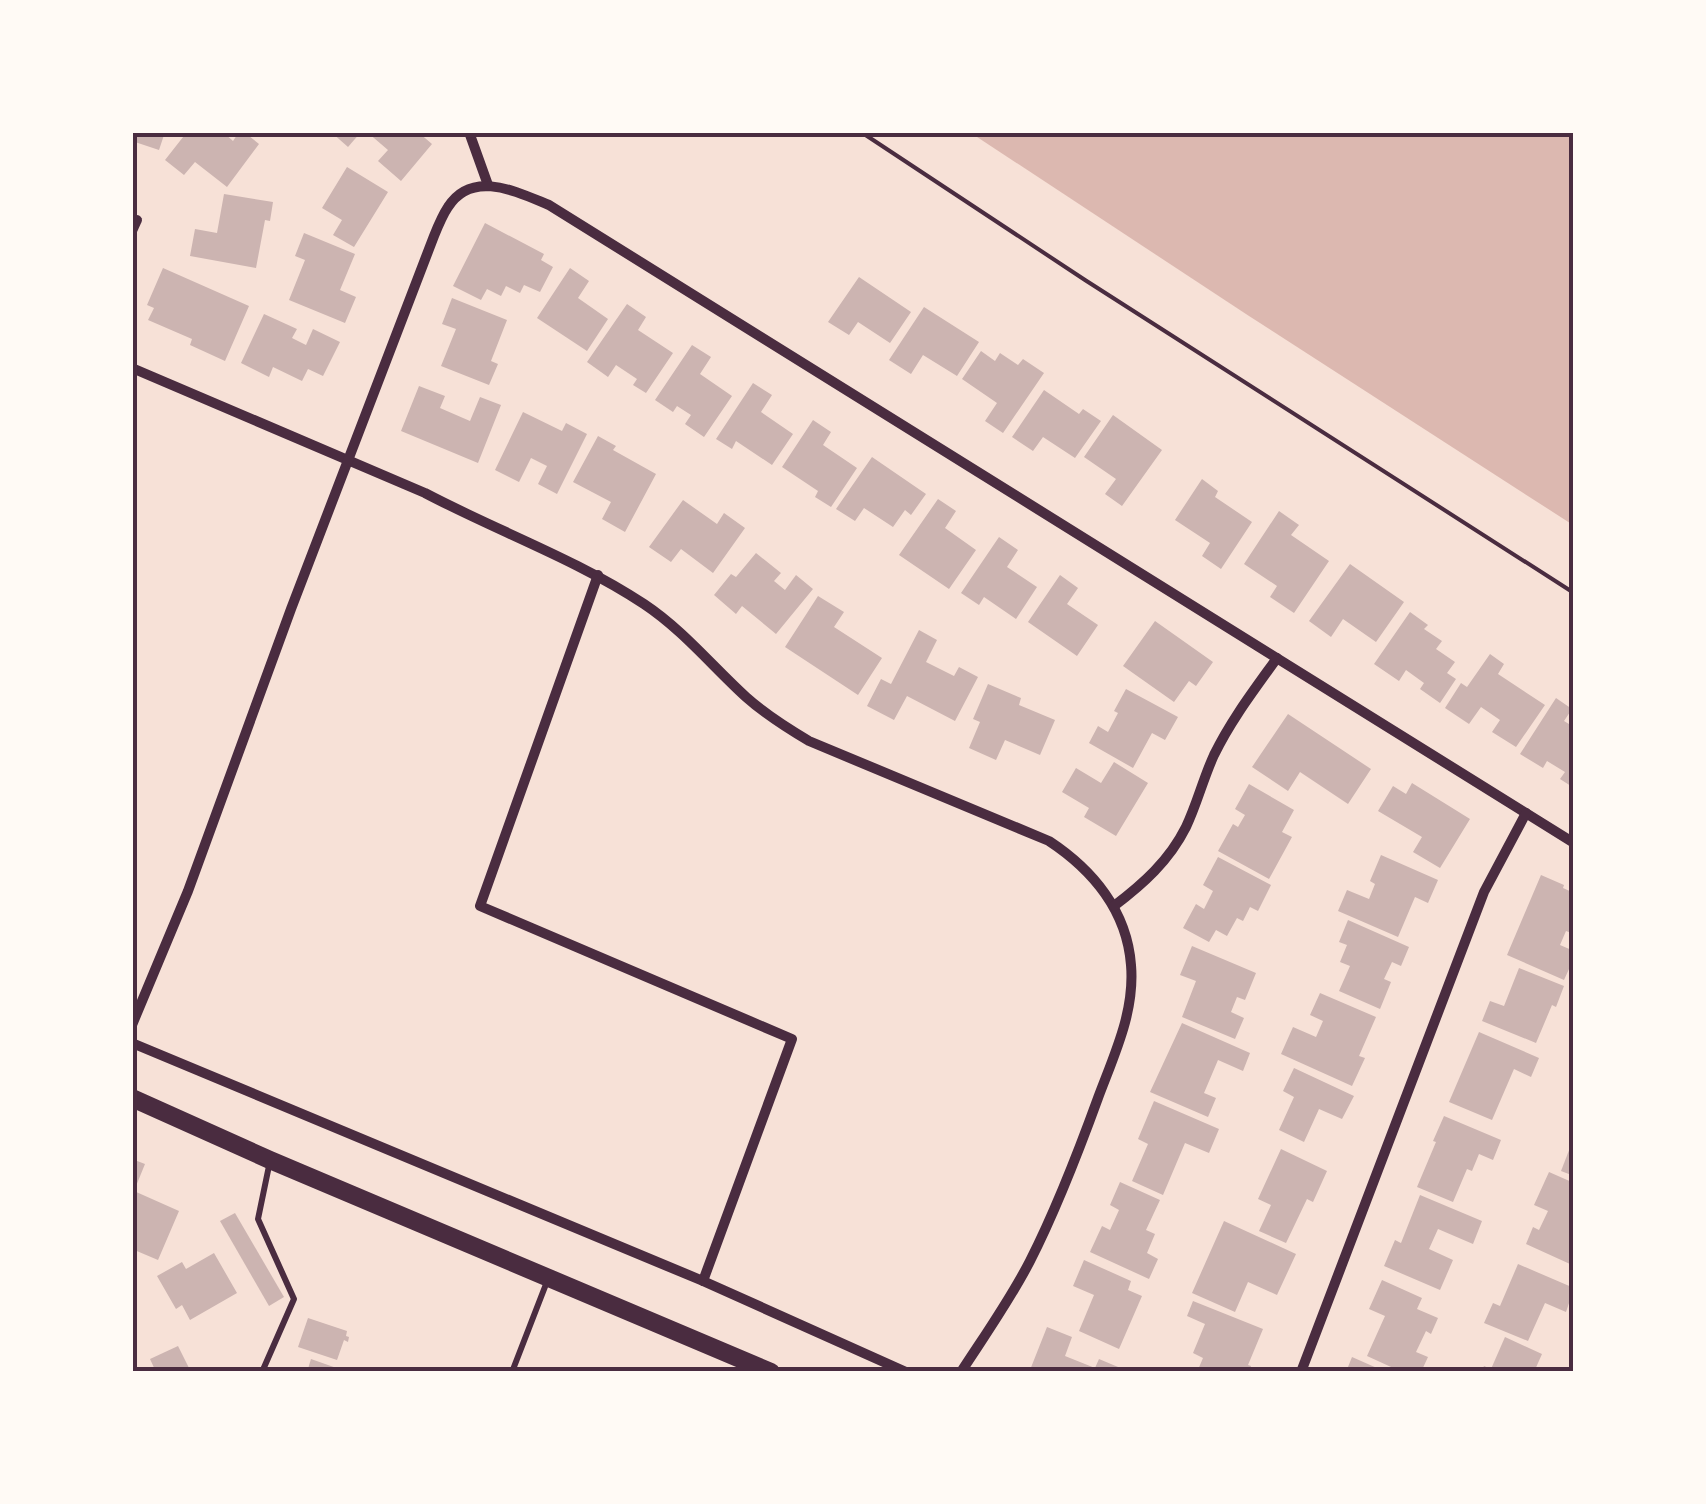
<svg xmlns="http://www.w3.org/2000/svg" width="1706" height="1504" viewBox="0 0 1706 1504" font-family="'Varela Round',sans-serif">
<rect width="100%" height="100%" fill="#f7e1d7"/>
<path fill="#dcb8b0" d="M971,133H1573V525L1249,316Z"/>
<g fill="#ccb4b1">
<path d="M138,132H165L159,150L135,142Z"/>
<path d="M187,132H223L233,141L239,132H244L259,144L227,187L195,162L184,175L165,160Z"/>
<path d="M331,132H361L348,147Z"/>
<path d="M367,132H418L432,144L401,181L378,161L388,150Z"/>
<path d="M347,167L388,192L354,247L333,235L342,220L322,208Z"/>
<path d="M224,194L273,202L270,221L265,220L256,268L190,256L195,229L217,233Z"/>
<path d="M485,223L544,254L541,260L553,267L540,292L524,285L520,293L506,286L501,296L487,289L481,300L453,286Z"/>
<path d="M304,233L355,254L340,290L356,297L345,323L289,300L305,260L295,256Z"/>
<path d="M163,268L249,306L225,361L190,345L192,339L148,320L154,308L147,305Z"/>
<path d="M570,268L589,281L578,298L608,319L587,351L537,318Z"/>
<path d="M859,277L911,312L890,343L858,322L849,335L828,322Z"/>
<path d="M452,298L507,320L491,361L498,364L489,385L441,366L456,329L442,324Z"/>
<path d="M627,304L646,317L638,330L673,353L646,393L633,385L637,379L616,365L608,377L587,362Z"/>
<path d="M924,307L979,342L957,376L923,355L911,374L889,360Z"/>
<path d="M264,314L297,329L292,338L306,345L313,329L340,342L323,376L308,369L302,381L273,367L269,377L241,363Z"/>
<path d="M692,345L711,357L700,374L732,396L704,437L685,424L691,415L677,406L673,412L655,400Z"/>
<path d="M981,351L995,361L1000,353L1018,365L1023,359L1044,373L1003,433L985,421L997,403L962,379Z"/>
<path d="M753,383L772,395L761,412L793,434L772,465L736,441L732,449L716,439Z"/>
<path d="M419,386L445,396L440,408L470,421L480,397L501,405L478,463L401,431Z"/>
<path d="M1044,390L1079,414L1083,409L1101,421L1075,458L1043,437L1033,451L1012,437Z"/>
<path d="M523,412L562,431L566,423L587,434L557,494L538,484L547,466L531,458L519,482L495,470Z"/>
<path d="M1113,415L1162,450L1122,506L1105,494L1116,479L1084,457Z"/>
<path d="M813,420L831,432L823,445L857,468L831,507L815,497L818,491L782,467Z"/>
<path d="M598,436L616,446L613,450L656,474L625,532L602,519L611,502L573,482Z"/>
<path d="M872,457L926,494L911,515L905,510L893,527L864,508L855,521L836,509Z"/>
<path d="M1202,479L1218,491L1215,497L1252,522L1221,569L1202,556L1210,543L1175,520Z"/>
<path d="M938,499L956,511L945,528L976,550L949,589L899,555Z"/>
<path d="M683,500L717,524L724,513L745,528L713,573L681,549L671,562L649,547Z"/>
<path d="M1279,511L1299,525L1291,535L1329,561L1294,613L1270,597L1277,586L1244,564Z"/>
<path d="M999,537L1018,550L1007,567L1037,587L1016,619L984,597L979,605L961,593Z"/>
<path d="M756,553L781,573L774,581L785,590L796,575L813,589L776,634L742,606L736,614L714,595L731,574L736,577Z"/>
<path d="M1350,564L1404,602L1376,642L1343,619L1331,637L1309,621Z"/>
<path d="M1060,575L1078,588L1067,604L1098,625L1077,656L1028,622Z"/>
<path d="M818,596L844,612L834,627L882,658L858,695L785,647Z"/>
<path d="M1410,612L1428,625L1424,629L1442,641L1436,649L1455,662L1447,673L1456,679L1440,703L1420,689L1424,683L1406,670L1399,681L1374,664Z"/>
<path d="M1155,621L1213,662L1196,686L1189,681L1174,702L1123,666Z"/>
<path d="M919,630L937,640L926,662L954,676L959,667L978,677L955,721L907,696L894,720L867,706L881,679L891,684Z"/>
<path d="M1490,654L1504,664L1498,674L1545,705L1516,747L1492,732L1500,720L1481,707L1469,724L1445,708L1461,683L1467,687Z"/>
<path d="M988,684L1021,698L1019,705L1055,720L1040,755L1005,740L996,760L969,748L980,722L973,719Z"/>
<path d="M1126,689L1178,717L1165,740L1152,733L1133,768L1089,743L1098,726L1108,732L1118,713L1114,711Z"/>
<path d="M1556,698L1572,709L1564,721L1574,727V788L1560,779L1565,772L1547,761L1543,768L1520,754Z"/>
<path d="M1288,714L1371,769L1348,804L1300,772L1288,791L1252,767Z"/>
<path d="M1114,762L1148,783L1116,836L1084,817L1089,808L1062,792L1076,768L1101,783Z"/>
<path d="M1412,783L1470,819L1440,868L1413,852L1422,837L1378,811L1393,786L1406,794Z"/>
<path d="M1249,784L1294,810L1282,832L1292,837L1269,879L1218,851L1233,824L1238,827L1245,815L1235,809Z"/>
<path d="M1381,855L1438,880L1428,903L1415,897L1398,937L1338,911L1347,890L1369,899L1375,884L1370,881Z"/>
<path d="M1218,857L1271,885L1258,911L1250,907L1243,921L1237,918L1227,936L1216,930L1209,942L1183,928L1196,904L1204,909L1213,891L1203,885Z"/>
<path d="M1541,875L1564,885L1563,888L1574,893V934L1566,931L1560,945L1574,951V958L1564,980L1507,955Z"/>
<path d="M1348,920L1409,947L1401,966L1392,962L1384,979L1391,982L1380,1009L1339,991L1350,966L1340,962L1347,945L1339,942Z"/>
<path d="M1192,946L1256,973L1245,1000L1237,997L1231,1012L1244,1018L1235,1039L1182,1017L1196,981L1180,975Z"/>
<path d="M1519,968L1564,986L1556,1007L1552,1005L1536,1043L1482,1021L1490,1001L1504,1006Z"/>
<path d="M1320,993L1376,1017L1359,1056L1365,1058L1352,1086L1281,1054L1293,1027L1316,1037L1323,1021L1310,1015Z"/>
<path d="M1182,1023L1250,1053L1243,1071L1218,1060L1204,1093L1216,1098L1208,1117L1150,1092Z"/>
<path d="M1479,1032L1539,1058L1531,1077L1514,1069L1492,1120L1449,1102Z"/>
<path d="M1294,1068L1354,1096L1342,1119L1319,1109L1304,1142L1279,1130L1294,1097L1283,1091Z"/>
<path d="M1154,1101L1219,1129L1209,1153L1185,1143L1163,1195L1132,1181L1148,1144L1138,1139Z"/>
<path d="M1444,1116L1501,1140L1493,1160L1479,1154L1472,1171L1467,1169L1453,1202L1417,1187L1436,1142L1433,1141Z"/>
<path d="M1573,1140L1574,1141V1176L1561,1171Z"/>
<path d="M1281,1149L1327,1171L1313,1202L1307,1199L1286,1243L1259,1231L1271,1205L1258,1199Z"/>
<path d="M132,1159L145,1164L134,1191L179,1211L158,1260L132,1249Z"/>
<path d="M1549,1172L1574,1183V1256L1570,1264L1526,1244L1533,1227L1539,1230L1548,1211L1534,1205Z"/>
<path d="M1120,1182L1160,1200L1146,1230L1155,1234L1147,1253L1158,1259L1149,1279L1090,1252L1102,1226L1110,1230L1119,1210L1110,1205Z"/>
<path d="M1420,1195L1482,1221L1473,1244L1438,1229L1429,1249L1453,1260L1440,1290L1384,1266L1395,1240L1401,1243Z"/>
<path d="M235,1213L284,1297L269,1306L220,1221Z"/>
<path d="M1224,1221L1296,1254L1277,1295L1248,1282L1235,1312L1192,1293Z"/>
<path d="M214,1253L237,1293L190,1320L182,1305L176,1309L157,1276L182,1262L186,1269Z"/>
<path d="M1084,1260L1131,1281L1128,1290L1142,1296L1119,1349L1079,1331L1094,1295L1073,1286Z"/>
<path d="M1518,1264L1574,1288L1566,1312L1545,1303L1528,1341L1484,1323L1493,1303L1500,1306Z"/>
<path d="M1382,1280L1422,1298L1417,1309L1438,1318L1431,1334L1426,1331L1416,1352L1428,1357L1421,1372H1402L1367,1356L1385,1316L1369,1309Z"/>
<path d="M1193,1301L1263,1329L1248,1365L1251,1366L1249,1372H1197L1203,1358L1193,1353L1205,1324L1187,1316Z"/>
<path d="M308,1318L347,1331L346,1336L349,1337L348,1342L344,1340L337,1360L298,1347Z"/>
<path d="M1047,1327L1072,1337L1065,1356L1095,1368L1099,1359L1130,1372L1030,1370Z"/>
<path d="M1505,1337L1542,1354L1534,1372H1481L1484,1366L1491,1369Z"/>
<path d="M178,1346L191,1372H156L150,1359Z"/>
<path d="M1352,1357L1386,1372H1346Z"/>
<path d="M311,1359L345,1371V1372H307Z"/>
</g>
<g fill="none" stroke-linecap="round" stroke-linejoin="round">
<path stroke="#4a2c40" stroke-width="4" d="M861,132L1085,280L1574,593"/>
<g stroke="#4a2c40" stroke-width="6">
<path d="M262,1372L294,1299L258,1219L270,1161"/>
<path d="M512,1372L548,1279"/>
</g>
<g stroke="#4a2c40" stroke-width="10">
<path d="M469,132L488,185"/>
<path d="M132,231L137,220"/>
<path d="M132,368L425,493C497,531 576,559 644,604C683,630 712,666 746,697C765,714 787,728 809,741L1049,841C1093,870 1127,911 1131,965C1135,1012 1114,1055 1098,1098C1078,1153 1057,1208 1030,1261C1010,1300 985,1335 961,1372"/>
<path d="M598,575L480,906L792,1039L703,1281"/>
<path d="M1114,906C1143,884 1169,861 1186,827C1197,804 1203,779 1214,755C1231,720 1254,690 1277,658"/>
<path d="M132,1025L188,891L291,609L434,236C438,226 442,216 448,207C472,169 517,192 549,205L1574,843"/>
<path d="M132,1043L703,1281L906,1372"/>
<path d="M1301,1372L1484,892L1526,813"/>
</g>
<path stroke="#4a2c40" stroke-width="18" d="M132,1098L270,1160L771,1372"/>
</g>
<rect width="1706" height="1504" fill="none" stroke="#fffaf5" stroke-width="270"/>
<rect x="135" y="135" width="1436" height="1234" fill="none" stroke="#4a2c40" stroke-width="4"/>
</svg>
